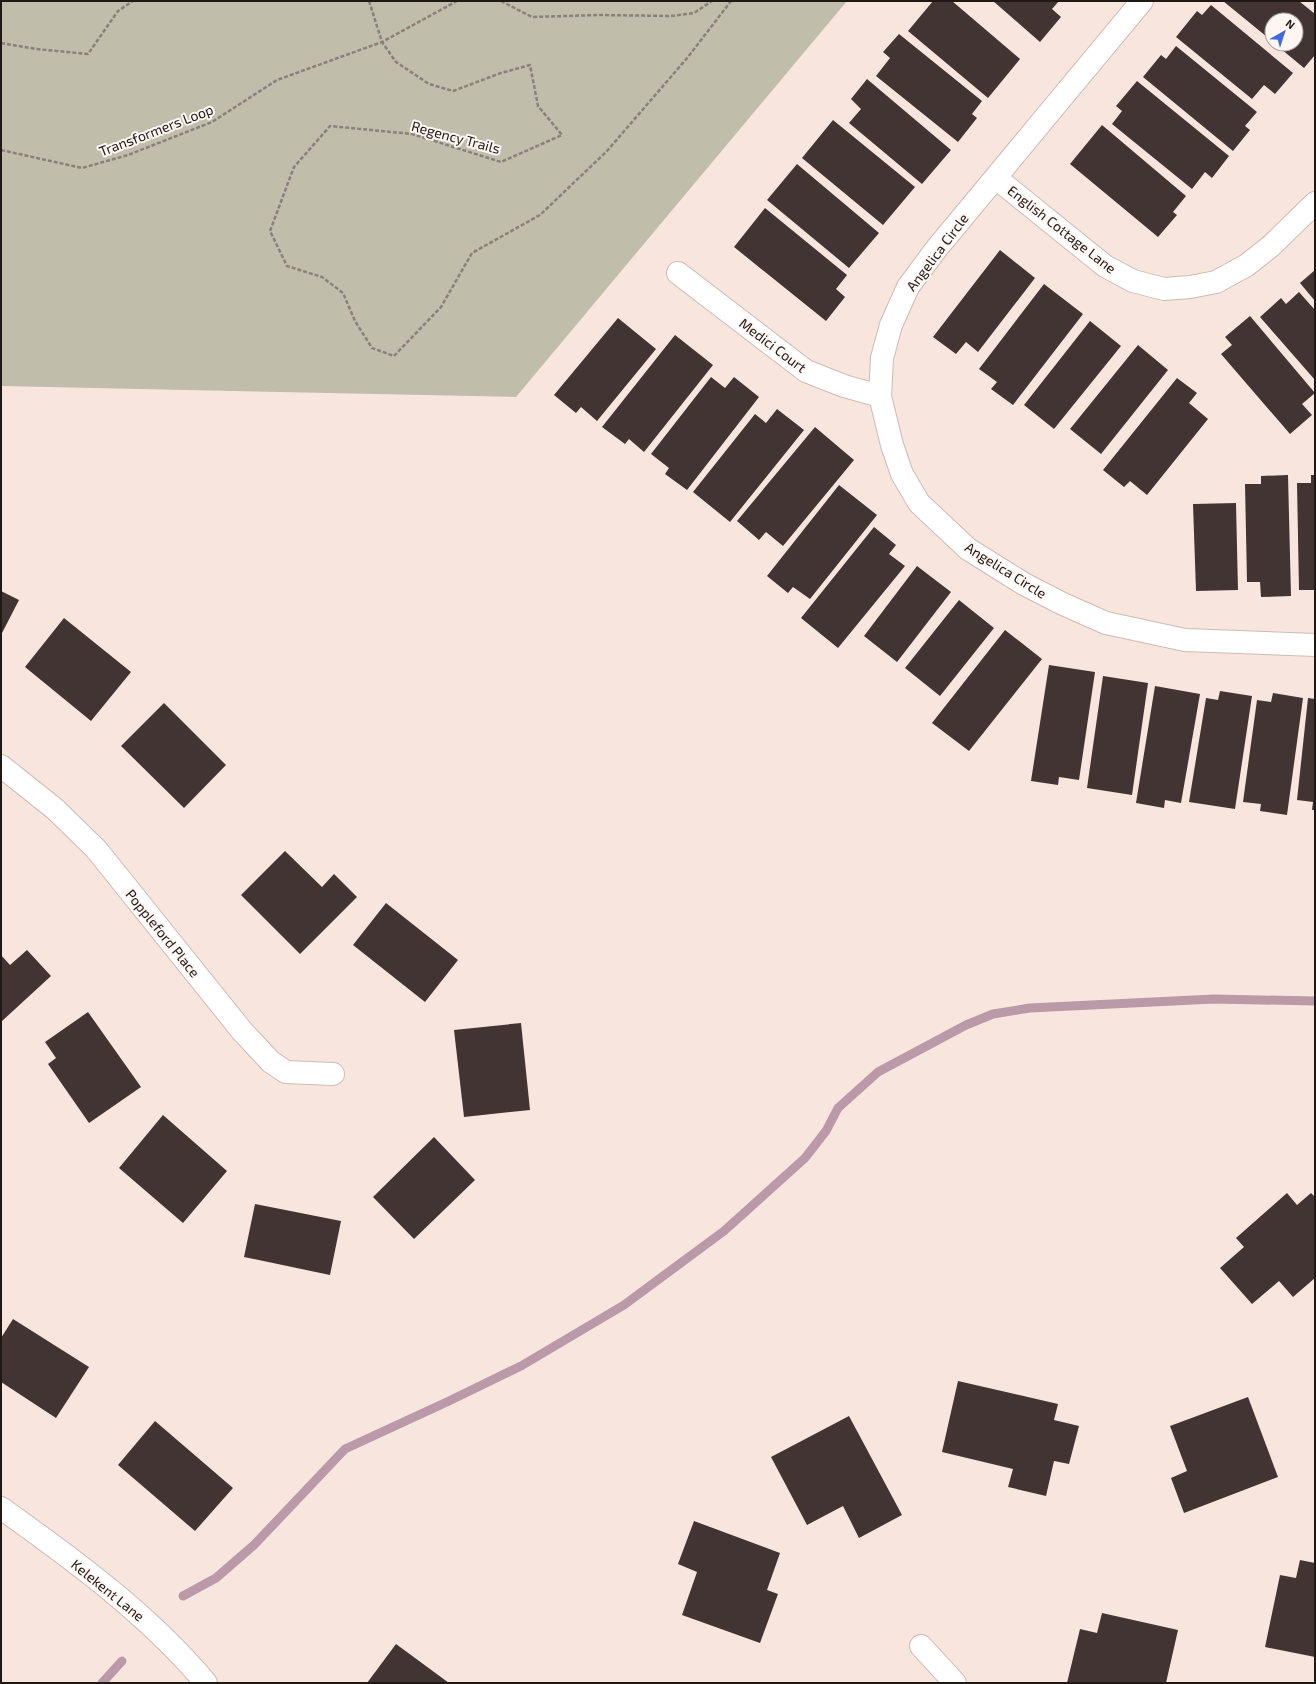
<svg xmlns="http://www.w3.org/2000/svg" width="1316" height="1684" viewBox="0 0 1316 1684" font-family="'Exo 2',sans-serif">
<rect width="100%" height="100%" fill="#f8e6de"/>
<path fill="#c0beab" d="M1,1H847L516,397L1,386Z"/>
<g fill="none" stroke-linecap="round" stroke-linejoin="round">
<g stroke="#ba9aa8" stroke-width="9">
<path d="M183,1596L216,1578L254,1545L345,1449L449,1401L521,1366L624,1305L724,1231L805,1158L826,1131L838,1108L878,1072L966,1025L993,1014L1030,1008L1214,999L1315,1001"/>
<path d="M102,1683L122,1661"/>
</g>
</g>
<g fill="#433434">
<path d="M933,1H952L1020,59L988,98L908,31Z"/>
<path d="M993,1H1059L1052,9L1061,17L1040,42Z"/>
<path d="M1223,1H1299L1315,14V55L1304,68L1275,44H1296V20H1272V41Z"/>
<path d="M1211,5L1293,73L1275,94L1264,85L1252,99L1176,37L1197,11L1202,15Z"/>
<path d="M899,34L982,101L972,114L977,118L958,142L876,76L890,58L883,52Z"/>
<path d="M1176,46L1257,112L1245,126L1250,130L1233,151L1143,77L1161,55L1166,59Z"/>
<path d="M867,79L951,150L922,184L849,123L861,109L851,99Z"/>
<path d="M1137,81L1229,156L1212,178L1205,172L1192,189L1112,124L1122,111L1116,106Z"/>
<path d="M833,120L915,187L883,225L802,158Z"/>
<path d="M1102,125L1186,196L1173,212L1177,215L1158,237L1070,164Z"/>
<path d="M797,164L879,233L849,268L767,200Z"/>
<path d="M765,208L847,275L836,289L845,297L826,321L734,247Z"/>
<path d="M1000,250L1035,278L978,352L966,342L956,354L933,337Z"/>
<path d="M1315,270V301L1300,283Z"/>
<path d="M1044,284L1083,314L1013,405L991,389L997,382L979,369Z"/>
<path d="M1299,292L1315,310V380L1260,317L1281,298L1286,304Z"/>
<path d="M1250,316L1315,393L1302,404L1312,415L1290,434L1221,354L1232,345L1225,337Z"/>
<path d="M618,318L656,349L597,421L581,407L576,413L554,395Z"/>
<path d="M1090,321L1121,346L1054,429L1024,405Z"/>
<path d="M675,335L713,365L644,452L629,439L625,444L602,427Z"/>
<path d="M1138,345L1168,370L1101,454L1070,429Z"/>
<path d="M711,377L725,388L734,377L759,397L687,490L665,474L669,468L651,454Z"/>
<path d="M1177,378L1197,393L1189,403L1208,419L1147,495L1130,481L1124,487L1103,470Z"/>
<path d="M777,409L804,430L730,522L693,492L755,414L766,423Z"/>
<path d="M815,427L854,460L783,546L766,532L759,540L737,521Z"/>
<path d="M1288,475L1291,596L1261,597L1260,582H1247L1245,484H1261V476Z"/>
<path d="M1311,475H1315V590H1299L1297,483H1311Z"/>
<path d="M839,485L877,515L810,599L793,587L788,593L767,576Z"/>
<path d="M1236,503L1238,590L1196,591L1193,504Z"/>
<path d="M874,527L896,545L889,554L905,566L838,648L801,618Z"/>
<path d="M917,566L951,592L897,662L864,636Z"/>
<path d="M1,591L19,600L1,635Z"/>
<path d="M959,600L994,628L940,696L905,668Z"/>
<path d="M64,618L131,672L91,721L25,667Z"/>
<path d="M1005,630L1042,659L969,751L932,723Z"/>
<path d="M1049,665L1095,672L1079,780L1059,777L1058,785L1031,781Z"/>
<path d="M1103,676L1148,683L1132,795L1087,788Z"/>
<path d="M1155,686L1200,694L1181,803L1165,800L1164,808L1136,803Z"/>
<path d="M1220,691L1252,696L1235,809L1189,802L1206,698L1218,700Z"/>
<path d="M1273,693L1303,698L1287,815L1260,811L1261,804L1243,802L1257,700L1271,702Z"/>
<path d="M1308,698L1315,699V810H1312L1313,802L1297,800Z"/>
<path d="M164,703L226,765L184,808L121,746Z"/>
<path d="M285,851L322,887L334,874L357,897L300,954L241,895Z"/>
<path d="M386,903L458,960L425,1002L353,945Z"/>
<path d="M27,950L51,976L1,1022V955L10,965Z"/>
<path d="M88,1012L141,1087L89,1123L48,1064L56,1058L45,1042Z"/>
<path d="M521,1023L530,1110L464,1117L454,1030Z"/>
<path d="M163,1115L227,1171L183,1223L119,1168Z"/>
<path d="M434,1137L475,1180L414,1239L373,1197Z"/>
<path d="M1287,1193L1297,1205L1311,1193L1315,1197V1278L1293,1297L1279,1281L1252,1304L1220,1268L1244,1247L1236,1238Z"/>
<path d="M255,1204L341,1221L330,1275L244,1257Z"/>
<path d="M13,1319L89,1367L56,1418L1,1382V1338Z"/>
<path d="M958,1381L1058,1404L1054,1420L1079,1426L1069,1464L1054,1461L1046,1496L1008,1487L1013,1469L942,1452Z"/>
<path d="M1248,1397L1278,1477L1184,1513L1171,1478L1187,1471L1170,1426Z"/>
<path d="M849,1416L902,1515L859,1538L843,1506L807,1525L771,1457Z"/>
<path d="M155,1421L233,1488L195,1531L118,1465Z"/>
<path d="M694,1521L780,1553L767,1590L778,1594L760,1643L682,1615L697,1572L678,1564Z"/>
<path d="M1300,1560L1315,1563V1657L1265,1647L1280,1575L1296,1578Z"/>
<path d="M1102,1613L1178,1630L1166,1683H1067L1080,1629L1097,1633Z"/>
<path d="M396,1644L449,1683H367Z"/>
</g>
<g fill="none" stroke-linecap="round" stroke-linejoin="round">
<defs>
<g id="street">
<path d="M1142,1L937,248L908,287L891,325L882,358L880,396L892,445L902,474L919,503L968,549L1024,584L1063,604L1106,623L1185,640L1315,645"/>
<path d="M996,178L1105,266L1133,281L1164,289L1190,287L1216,282L1247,265L1271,246L1315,203"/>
<path d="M678,273L806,371L844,386L880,396"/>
<path d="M1,766L55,809L96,849L242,1031L271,1062L286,1072L333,1074"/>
<path d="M1,1508C74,1560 148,1614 206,1683"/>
<path d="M921,1646L955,1683"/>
</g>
</defs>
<use href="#street" stroke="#cdbbb4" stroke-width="24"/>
<g stroke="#8b7f7a" stroke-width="2.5" stroke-dasharray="4 2" stroke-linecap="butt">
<path d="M369,1L382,42L396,62L429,84L453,91L501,73L530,65L538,106L562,135L501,162L412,134L330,126L294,167L270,231L287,266L322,277L343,293L355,321L372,348L394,356L441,307L472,253L540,215L607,151L688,57L731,1"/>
<path d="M501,1L532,17L599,15L671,16L694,13L712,1"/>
<path d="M1,43L36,49L88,54L118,11L133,1"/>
<path d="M1,150L82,168L128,155L212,122L277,80L382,42L457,1"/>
</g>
<use href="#street" stroke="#fff" stroke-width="22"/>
</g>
<g text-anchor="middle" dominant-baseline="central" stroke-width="4" stroke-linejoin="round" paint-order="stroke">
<g font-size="14" fill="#1f1916" stroke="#fdf6f3">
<text transform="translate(156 130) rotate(-21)">Transformers Loop</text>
<text transform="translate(456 137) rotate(15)">Regency Trails</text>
<text transform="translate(1062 229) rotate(38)">English Cottage Lane</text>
<text transform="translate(937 252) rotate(-53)">Angelica Circle</text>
<text transform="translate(773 345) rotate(37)">Medici Court</text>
<text transform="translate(1006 570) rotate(32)">Angelica Circle</text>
<text transform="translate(163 933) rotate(51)">Poppleford Place</text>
<text transform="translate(108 1590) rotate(39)">Kelekent Lane</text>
</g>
</g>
<rect width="1316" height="1684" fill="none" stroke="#1f1916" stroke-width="4"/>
<g transform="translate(1284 32) rotate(39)"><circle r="19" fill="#fdf6f3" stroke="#a49e9b"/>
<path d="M0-3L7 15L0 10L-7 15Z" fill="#416bdc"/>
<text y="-6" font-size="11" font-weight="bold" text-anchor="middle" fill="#1f1916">N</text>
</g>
</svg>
